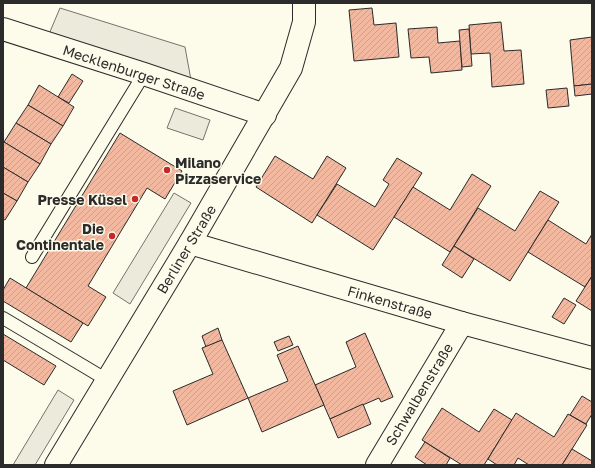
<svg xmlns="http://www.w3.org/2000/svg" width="595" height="468" viewBox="0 0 595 468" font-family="'Golos Text',sans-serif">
<defs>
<pattern id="building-hatch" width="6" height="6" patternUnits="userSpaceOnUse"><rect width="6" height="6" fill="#f2b8a0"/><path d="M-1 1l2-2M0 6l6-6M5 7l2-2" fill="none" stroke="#d09e8a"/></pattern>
</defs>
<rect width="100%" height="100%" fill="#fdfbea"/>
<g fill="#eceadb" stroke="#74746e">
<path d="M60,8L185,47L191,80L49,34Z"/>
<path d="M175,108L210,120L203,140L167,128Z"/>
<path d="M174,193L191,203L130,304L113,293Z"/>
<path d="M58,390L74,400L35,465H13Z"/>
</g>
<g fill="url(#building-hatch)" stroke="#2b2b2b">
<path d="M372,8L374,25L396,23L399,57L354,61L349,10Z"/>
<path d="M501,22L504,51L521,50L524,84L492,87L490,53L471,54L469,25Z"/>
<path d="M437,27L438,43L460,41L462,70L431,73L429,57L411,58L408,29Z"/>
<path d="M469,29L472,66L462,67L459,30Z"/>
<path d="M592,37V84L574,86L570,40Z"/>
<path d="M72,74L83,81L69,103L58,97Z"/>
<path d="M592,84V94L575,96L574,86Z"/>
<path d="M39,85L74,107L63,126L28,105Z"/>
<path d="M567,88L569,106L548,108L546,90Z"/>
<path d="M28,105L63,126L51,144L16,123Z"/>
<path d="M16,123L51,144L40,164L4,142Z"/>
<path d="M120,133L182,171L165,199L147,188L88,286L106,297L88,326L26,288Z"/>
<path d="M4,142L40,164L28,182L3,167V145Z"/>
<path d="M275,156L313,179L327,156L346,168L312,223L256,187Z"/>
<path d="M397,158L422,173L373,250L317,215L337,184L375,207L389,184L383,180Z"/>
<path d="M3,167L28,182L17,201L3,193Z"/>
<path d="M472,174L491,186L450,252L394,217L413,187L450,210Z"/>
<path d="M540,191L559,202L510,281L454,246L478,208L515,231Z"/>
<path d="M3,193L17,201L5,220L3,219Z"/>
<path d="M548,220L586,244L592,234V276L585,287L528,252Z"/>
<path d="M454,246L474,259L462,278L442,265Z"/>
<path d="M592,276V311L576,301Z"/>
<path d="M10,278L83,323L71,342L3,301V290Z"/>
<path d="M564,298L576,305L564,324L552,317Z"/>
<path d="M218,328L222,340L206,347L202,336Z"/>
<path d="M365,333L393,397L381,402L379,398L330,419L315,385L356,367L346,342Z"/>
<path d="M3,334L56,366L44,385L3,360Z"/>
<path d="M289,336L293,345L278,351L274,342Z"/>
<path d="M222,340L248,398L187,425L173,391L213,374L202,348Z"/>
<path d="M298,346L324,405L262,432L248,398L288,381L277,355Z"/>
<path d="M582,396L592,402V414L586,424L570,415Z"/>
<path d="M363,404L371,424L338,438L330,419Z"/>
<path d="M442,408L479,432L494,409L512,420L484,465H462L422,440Z"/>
<path d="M516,413L554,437L568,414L587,425L562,465H529L518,458L514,465H497L488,459Z"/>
<path d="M425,442L450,458L446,465H427L415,457Z"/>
<path d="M572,449L592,461V465H562Z"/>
</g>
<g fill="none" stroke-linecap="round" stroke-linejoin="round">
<defs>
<g id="service">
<path d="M32,257L144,74"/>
<path d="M3,318L107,380"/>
</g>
<g id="minor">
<path d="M3,29L144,74L265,115"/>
<path d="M190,243L462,323L592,358"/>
<path d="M56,465L190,243L291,68L304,22V3"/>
<path d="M377,465L462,323"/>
</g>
</defs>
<use href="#service" stroke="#2b2b2b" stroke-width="14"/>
<use href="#minor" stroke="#2b2b2b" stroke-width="24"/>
<use href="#service" stroke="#fdfbea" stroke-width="12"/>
<use href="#minor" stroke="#fdfbea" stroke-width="22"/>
</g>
<g fill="#c62828" stroke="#fdfbea" stroke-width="1.5">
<circle cx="167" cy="170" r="4"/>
<circle cx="135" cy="199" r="4"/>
<circle cx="112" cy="236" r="4"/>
</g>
<g text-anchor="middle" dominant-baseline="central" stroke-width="3" stroke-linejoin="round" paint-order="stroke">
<g font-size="14" fill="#2b2b2b" stroke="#fdfbea">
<text transform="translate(134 72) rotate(18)">Mecklenburger Straße</text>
<text transform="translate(186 249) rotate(-59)">Berliner Straße</text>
<text transform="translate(390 302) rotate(16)">Finkenstraße</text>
<text transform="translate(419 394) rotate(-59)">Schwalbenstraße</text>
</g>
<g font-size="14" font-weight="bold" fill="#2b2b2b" stroke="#fdfbea" text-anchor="end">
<text x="175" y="162" text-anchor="start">Milano<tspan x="175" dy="16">Pizzaservice</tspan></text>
<text x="127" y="199">Presse Küsel</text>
<text x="104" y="228">Die<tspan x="104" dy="16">Continentale</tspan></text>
</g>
</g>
<rect width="595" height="468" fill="none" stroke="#2b2b2b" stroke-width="8"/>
</svg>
